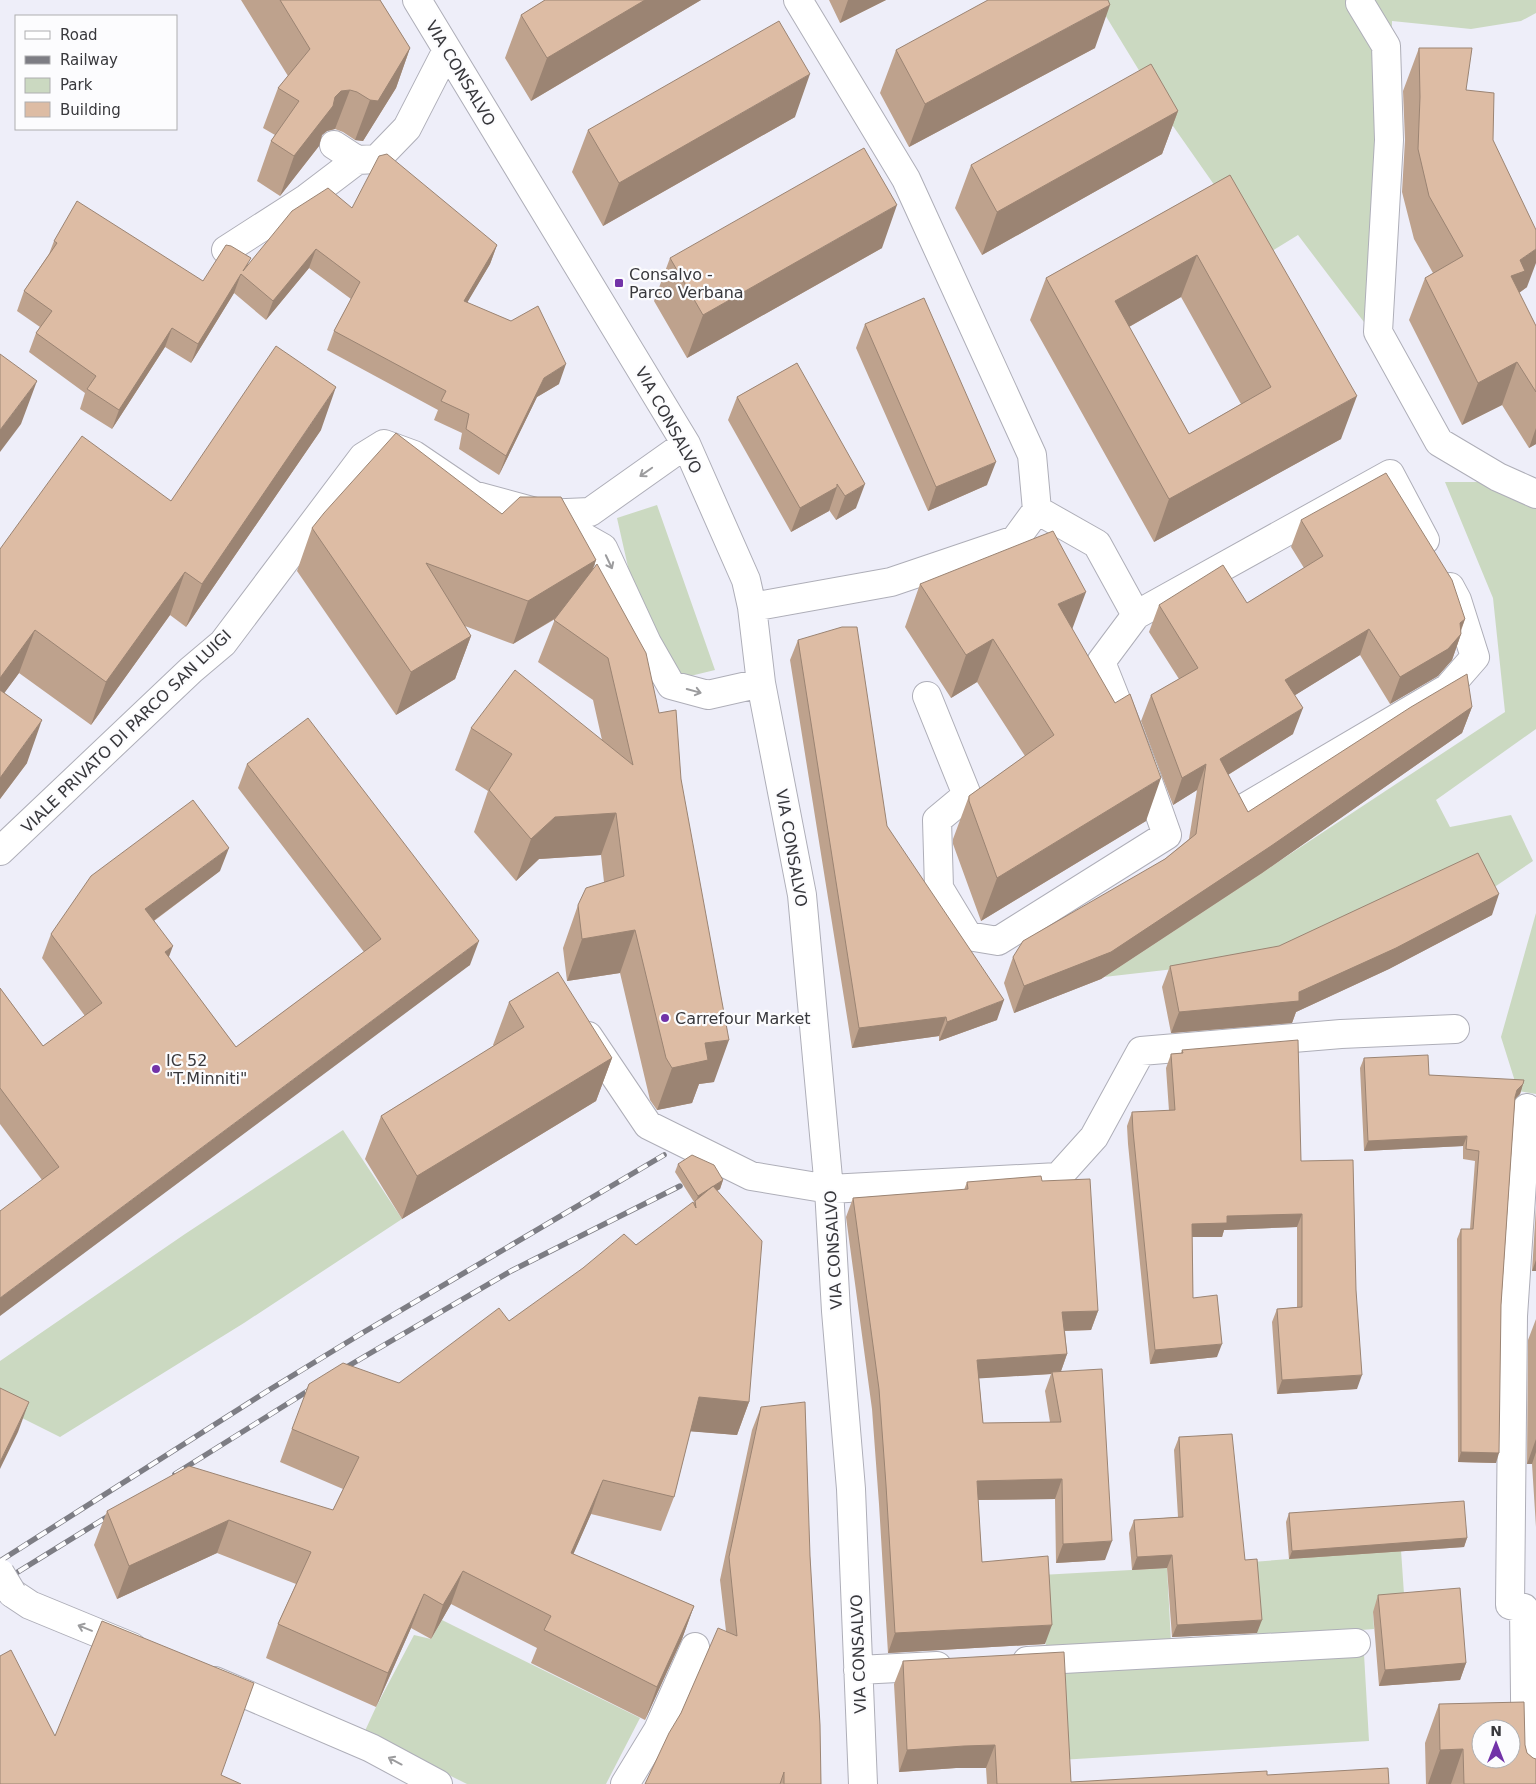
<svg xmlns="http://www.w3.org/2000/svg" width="1536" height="1784" viewBox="0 0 1536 1784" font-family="'DejaVu Sans',sans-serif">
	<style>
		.green { fill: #cbd9c1 }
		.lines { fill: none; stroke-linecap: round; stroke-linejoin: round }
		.minor-casing { stroke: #aeaeb8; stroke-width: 30 }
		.minor { stroke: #fff; stroke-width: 28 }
		.rail-casing { stroke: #7d7d84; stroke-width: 5.5 }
		.rail { stroke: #fcfcfe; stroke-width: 4; stroke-dasharray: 11; stroke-linecap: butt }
		.minor-bridge-casing { stroke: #aeaeb8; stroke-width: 30; stroke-linecap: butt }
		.minor-bridge { stroke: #fff; stroke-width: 28 }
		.wall { fill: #bea28d; fill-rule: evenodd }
		.shaded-wall { fill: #9b8473 }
		.building { fill: #ddbca4; stroke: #9b8473; fill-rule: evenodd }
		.oneway { stroke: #9c9c9e }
		.poi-dot { fill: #7233a8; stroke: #fcfcfe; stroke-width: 2 }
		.labels { text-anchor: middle; stroke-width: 4.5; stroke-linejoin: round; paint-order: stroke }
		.street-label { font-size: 16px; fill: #38383c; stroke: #fcfcfe }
		.poi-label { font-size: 16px; fill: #38383c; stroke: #fcfcfe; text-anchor: start }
	</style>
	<rect width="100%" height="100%" fill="#eeeef9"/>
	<path class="green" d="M1096,0H1536V13L1521,21L1471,29L1392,21L1391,66L1370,330L1298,235L1264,256L1173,126Z
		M1445,482H1481L1536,509V729L1436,800L1450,827L1511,815L1533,861L1493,888L1253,960L1104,977L1505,712L1493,598Z
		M657,505L715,670L678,679L635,598L617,518Z
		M1536,913V1094L1518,1091L1501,1037Z
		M343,1130L402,1219L244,1323L60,1437L0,1407V1361L185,1234Z
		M1401,1550L1405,1609L1373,1612L1374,1629L1257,1638L1252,1562Z
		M1167,1568L1171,1642L1046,1649L1041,1575Z
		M442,1620L640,1718L606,1784H467L364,1733L376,1707L414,1635L431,1639Z
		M1364,1654L1369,1741L1060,1760L1055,1673Z"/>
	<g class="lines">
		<defs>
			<path id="minor" d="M417,0L686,444L746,580L752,607L761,683L802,895L829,1189L836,1311L851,1489L863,1784
				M1360,3L1386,46L1389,140L1378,332L1439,442L1498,477L1536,494
				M334,145L357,160
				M226,250L307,198L357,160L377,159L407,128L447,50
				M1037,510L1097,544L1136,615L1390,474L1425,540
				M543,514L590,512L686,444
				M752,607L891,582L1015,540L1037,510L1032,455L906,179L798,0
				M927,696L967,795L937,820L939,888L968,936L998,941L1167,835L1144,770L1101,662L1136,615
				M1244,808L1448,688L1475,657L1457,600L1450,587
				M0,851L191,670L223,643L363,457L384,444L414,455L473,495L543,514L603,548L647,643L671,685L708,695L761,683
				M588,1036L648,1125L751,1176L829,1189L1058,1177L1094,1137L1141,1051L1341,1034L1455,1029
				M12,1593L30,1605L132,1647
				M1027,1661L1356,1643
				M858,1670L937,1666
				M215,1681L371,1748L438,1784
				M625,1784L658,1730L695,1647
				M1526,1784L1524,1608L1510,1605L1513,1316L1527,1108"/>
		</defs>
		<use href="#minor" class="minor-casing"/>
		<use href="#minor" class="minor"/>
		<defs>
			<path id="rail" d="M338,1372L511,1271L680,1186
				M175,1474L319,1384
				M0,1561L269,1390L364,1332L664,1155
				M0,1583L115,1512"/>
		</defs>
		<use href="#rail" class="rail-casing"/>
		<use href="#rail" class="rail"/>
		<defs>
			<path id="minor-bridge" d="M0,1573L12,1593"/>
		</defs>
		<use href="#minor-bridge" class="minor-bridge-casing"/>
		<use href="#minor-bridge" class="minor-bridge"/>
	</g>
	<path class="wall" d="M241,0H380L410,48L396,88L363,141L355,140L343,132L335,129L327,131L322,135L319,146L280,196L257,181L271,141L275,135L263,128L278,88L288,76Z
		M545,0H701L531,101L505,58L521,15Z
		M829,0H886L840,23Z
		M1095,48L909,147L880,93L896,50Z
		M1419,48L1466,90L1493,140L1527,287L1519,293L1536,326V444L1529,448L1502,405L1462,425L1409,320L1425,278L1433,273L1414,239L1402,192L1405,140L1403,91Z
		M1178,111L1162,154L982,255L955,208L971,165Z
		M795,117L603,226L572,172L588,130Z
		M1230,175L1341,439L1154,542L1030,320L1046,278ZM1181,297L1241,404L1189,434L1129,327Z
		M352,208L497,245L490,264L467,302L559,384L537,397L499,475L459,449L462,433L434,420L438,410L327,350L334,331L351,299L309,268L266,320L234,293L191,363L165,347L112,429L80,409L85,393L29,352L36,333L40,327L17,311L24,291L49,254L54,241L203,281L248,264Z
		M882,248L687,358L654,301L670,258Z
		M865,324L987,485L928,511L856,348Z
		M797,363L856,508L836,520L829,510V511L791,532L728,420L737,397Z
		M321,430L186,627L170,615L91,725L19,673L4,693L27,763L0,799V549L171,501Z
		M502,514L596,560L593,569L659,713L681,779L714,1082L699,1084L692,1103L657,1110L650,1100L620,973L567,981L563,948L578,905L604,882L601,855L539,859L516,881L474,832L488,791L455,770L471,728L602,740L593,700L538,662L555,619L513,644L465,626L471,636L455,679L396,715L297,571L312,528Z
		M1301,520L1465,619L1461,631V634L1452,660L1438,676L1390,704L1360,655L1295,695L1293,734L1228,775L1248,812L1472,707L1462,733L1262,873L1101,979L1014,1013L1004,983L1013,957L1165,859L1189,839L1197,790L1173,805L1141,721L1151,695L1179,679L1149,632L1159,605L1247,603L1304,568L1291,547Z
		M920,584L1072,629L1146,821L981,921L953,844V839L969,796L1025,756L977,682L951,698L905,627Z
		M798,640L887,826L997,1020L939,1041V1036L852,1048L790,660Z
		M247,764L470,965L42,1180L0,1124V988L43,1046L85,1016L42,958L51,934L220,871L154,921L169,958L236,1047L364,952L238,788Z
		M1492,915L1389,969L1296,1012L1292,1023L1171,1033L1162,987L1170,966Z
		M509,1002L612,1058L596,1101L402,1219L365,1159L381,1116L494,1046L493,1045Z
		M1182,1050L1301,1161L1357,1389L1277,1394L1272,1322L1277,1309L1297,1307V1227L1224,1230L1222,1237H1192L1193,1298L1217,1357L1150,1364L1128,1144L1127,1126L1132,1112L1169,1111L1166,1068L1171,1054L1181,1053Z
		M1364,1058L1429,1075L1523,1084L1520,1094L1515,1099L1501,1305L1496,1463L1458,1462L1457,1239L1461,1229H1470L1475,1161L1463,1159V1146L1364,1151L1360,1068Z
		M678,1164L723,1180L720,1189L717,1191L749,1402L737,1435L690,1431L674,1497L661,1531L591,1514L573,1554L694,1606L682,1639L645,1720L531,1663L537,1648L451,1604L431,1639L411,1628L376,1707L266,1658L278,1624L296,1584L217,1553L117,1599L94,1545L107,1511L333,1510L343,1489L280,1462L292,1429L399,1383L509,1321L636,1245L694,1203V1202L675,1172Z
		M1042,1181L1098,1311L1091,1330L1065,1331L1067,1354L1061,1371L1105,1560L1056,1563L1055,1499L978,1500L982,1562L1045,1644L888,1653L879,1504L872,1409L846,1217L853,1198L964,1190L967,1182ZM1051,1374L1045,1391L1050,1422L983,1423L979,1378Z
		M1536,1207V1271H1532Z
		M1536,1319V1527L1532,1464H1527L1528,1340Z
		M761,1407L810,1556L821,1784H645L681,1713L726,1631L720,1580L752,1430Z
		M1179,1437L1245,1560L1257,1633L1172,1637L1167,1568L1132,1570L1129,1533L1134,1520L1178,1517L1174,1450Z
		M1289,1513L1467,1538L1464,1547L1289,1559L1286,1522Z
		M1378,1595L1466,1663L1460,1680L1379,1686L1373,1612Z
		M903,1661L1071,1782L1267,1775L1389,1784H987L986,1768H956L899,1772L894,1684Z
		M1439,1704L1525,1745L1527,1753L1533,1758L1536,1784H1426L1425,1743Z"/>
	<path class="shaded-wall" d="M645,0H701L531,101L547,58Z
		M848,0H886L840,23Z
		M1110,5L1095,48L909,147L925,104Z
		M410,48L396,88L363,141L355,140L370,100Z
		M810,74L795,117L603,226L619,183Z
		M350,90L335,129L327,131L322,135L319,146L280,196L294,156L335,97L341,91Z
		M1178,111L1162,154L982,255L997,212Z
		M897,205L882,248L687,358L703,315Z
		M497,245L490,264L457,320L464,301Z
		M316,249L309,268L266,320L273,301Z
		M1536,249V263L1527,287L1516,295L1511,276L1520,260Z
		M1197,255L1181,297L1099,344L1115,301Z
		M241,274L234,293L191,363L198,344Z
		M172,328L165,347L112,429L119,410Z
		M1517,362L1502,405L1462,425L1478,383Z
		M566,364L559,384L537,397L499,475L506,456L544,378Z
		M37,381L21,424L0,452V430Z
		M336,387L321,430L186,627L202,584Z
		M1357,396L1341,439L1154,542L1169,499Z
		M1536,428V444L1529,448Z
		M996,462L987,485L928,511L936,487Z
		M865,484L856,508L836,520L845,496Z
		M837,487L829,511L791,532L800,508Z
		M596,560L580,603L513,644L528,601Z
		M185,572L170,615L91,725L106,682Z
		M1086,592L1070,635L1058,604Z
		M1465,619L1458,637L1461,634L1452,660L1438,676L1390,704L1400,677L1460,623Z
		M1369,629L1360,655L1276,707L1285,680Z
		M35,630L19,673L0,699V678Z
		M471,636L455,679L396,715L411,672Z
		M993,639L977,682L951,698L966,655Z
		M1472,707L1462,733L1262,873L1101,979L1014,1013L1024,986Z
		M1303,708L1293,734L1210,786L1220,759Z
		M42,720L27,763L0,799V778Z
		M1206,764L1197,790L1173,805L1182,778Z
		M1161,778L1146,821L981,921L997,878Z
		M616,813L601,855L539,859L516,881L531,839L555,817Z
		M229,848L220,871L137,933L145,909Z
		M1499,894L1492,915L1389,969L1296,1012L1292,1023L1171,1033L1179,1012L1299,992Z
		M635,930L620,973L567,981L582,939Z
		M479,941L470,965L0,1316V1298Z
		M173,946L164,970L165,952Z
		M1004,1000L997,1020L939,1041L947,1022Z
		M946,1017L939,1036L852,1048L859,1028Z
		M729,1040L714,1082L699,1084L692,1103L657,1110L672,1068L705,1043Z
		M612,1058L596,1101L402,1219L417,1176Z
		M1523,1084L1520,1094L1514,1100L1517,1090Z
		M1467,1136L1463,1146L1364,1151L1368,1141Z
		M723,1180L720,1189L695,1204L698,1196Z
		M1302,1214L1297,1227L1224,1230L1222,1237H1187L1192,1224L1227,1216Z
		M1536,1260V1271H1532Z
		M1098,1311L1091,1330L1055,1331L1062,1312Z
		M1222,1344L1217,1357L1150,1364L1155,1350Z
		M1067,1354L1060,1374L1052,1372L1051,1374L970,1379L977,1360Z
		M1362,1375L1357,1389L1277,1394L1282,1380Z
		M699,1397L749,1402L737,1435L686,1431Z
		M29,1402L18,1432L0,1469V1462Z
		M1536,1439V1452L1532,1464H1527Z
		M1461,1452L1499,1453L1496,1463L1458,1462Z
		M1062,1479L1055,1499L970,1500L977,1481Z
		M603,1480L591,1514L559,1587L571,1553Z
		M229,1520L217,1553L117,1599L129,1566Z
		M1467,1538L1464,1547L1289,1559L1292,1551Z
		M1112,1541L1105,1560L1056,1563L1063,1544Z
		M1172,1555L1167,1568L1132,1570L1137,1557Z
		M463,1571L451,1604L431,1639L443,1605Z
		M424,1594L411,1628L376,1707L388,1673Z
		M694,1606L682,1639L645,1720L657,1687Z
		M1262,1620L1257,1633L1172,1637L1177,1625Z
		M1052,1625L1045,1644L888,1653L895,1633Z
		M1466,1663L1460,1680L1379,1686L1385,1670Z
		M995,1745L986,1768H956L899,1772L907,1750L964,1746Z
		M1463,1749L1451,1784H1428L1440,1750Z"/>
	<path class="building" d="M280,0H380L410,48L378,101L370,100L357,92L350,90L341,91L335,97L333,106L294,156L271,141L299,101L278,88L310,49Z
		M545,0H645L547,58L521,15Z
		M988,0H1108L1110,5L925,104L896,50Z
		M779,21L810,74L619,183L588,130Z
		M1419,48H1472L1466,90L1494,93L1493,140L1536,230V249L1520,260L1525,271L1511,276L1536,326V392L1517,362L1478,383L1425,278L1463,256L1429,196L1418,149L1420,97Z
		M1151,64L1178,111L997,212L971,165Z
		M864,148L897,205L703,315L670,258Z
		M387,154L497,245L464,301L511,321L538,306L566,364L544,378L506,456L466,429L469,414L441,401L446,391L334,331L360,282L316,249L273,301L241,274L198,344L172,328L119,410L87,389L96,376L36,333L52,311L24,291L57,243L54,241L77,201L203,281L226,245L231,246L251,258L243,271L292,211L328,188L352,208L379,156Z
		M1230,175L1357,396L1169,499L1046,278ZM1197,255L1271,387L1189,434L1115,301Z
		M924,298L996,462L936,487L865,324Z
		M276,346L336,387L202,584L185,572L106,682L35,630L0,678V549L82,436L171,501Z
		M0,354L37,381L0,430Z
		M797,363L865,484L845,496L837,484V487L800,508L737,397Z
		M396,433L502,514L520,497H561L596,560L528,601L426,563L471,636L411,672L312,528L324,513Z
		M1386,473L1452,580L1465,619L1460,623L1461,634L1448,649L1400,677L1369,629L1285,680L1303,708L1220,759L1248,812L1411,707L1467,674L1472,707L1271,846L1111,952L1024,986L1013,957L1023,941L1165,859L1196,834L1206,764L1182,778L1151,695L1198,668L1159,605L1223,565L1247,603L1323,556L1301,520Z
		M1053,531L1086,592L1058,604L1115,703L1130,694L1161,778L997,878L969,801V796L1054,735L993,639L966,655L920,584Z
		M597,564L646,653L659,713L676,710L681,779L729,1040L705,1043L708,1060L672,1068L666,1058L635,930L582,939L578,905L586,888L624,876L616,813L555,817L531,839L489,790L512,754L471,728L515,670L633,765L608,658L554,620Z
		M842,627H857L887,826L1004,1000L947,1022L946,1017L859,1028L798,640Z
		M0,690L42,720L0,778Z
		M308,718L479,941L0,1298V1211L59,1167L0,1088V988L43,1046L102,1003L51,934L91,876L193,800L229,848L145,909L173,946L165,952L236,1047L381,939L247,764Z
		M1478,853L1499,894L1396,948L1299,992V1001L1179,1012L1170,966L1279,946Z
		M558,972L612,1058L417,1176L381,1116L524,1027L509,1002Z
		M1298,1040L1301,1161L1353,1160L1356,1290L1362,1375L1282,1380L1277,1309L1302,1307V1214L1227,1216V1223L1192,1224L1193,1298L1217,1295L1222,1344L1155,1350L1133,1131L1132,1112L1175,1110L1171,1054L1183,1053L1182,1050Z
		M1428,1055L1429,1075L1524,1080L1523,1084L1517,1090L1515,1097L1501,1305L1499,1453L1461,1452V1229H1473L1479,1151L1466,1149L1467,1136L1368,1141L1364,1058Z
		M692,1155L714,1165L723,1180L698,1196L678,1164Z
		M1041,1176L1042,1181L1090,1179L1098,1311L1062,1312L1067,1354L977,1360L983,1423L1061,1422L1052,1372L1102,1369L1112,1541L1063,1544L1062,1479L977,1481L982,1562L1048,1556L1052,1625L895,1633L886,1485L879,1389L853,1198L968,1189L967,1182Z
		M713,1186L762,1241L749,1402L699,1397L674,1497L603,1480L571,1553L694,1606L657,1687L544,1630L551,1616L463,1571L443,1605L424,1594L388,1673L278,1624L311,1552L229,1520L129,1566L107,1511L189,1466L333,1510L359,1457L292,1429L309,1384L343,1363L399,1383L499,1308L509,1321L583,1268L624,1234L636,1245L693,1202L696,1208L695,1201Z
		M0,1388L29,1402L0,1462Z
		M805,1402L810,1556L820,1725L821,1784H784V1772L780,1784H645L669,1733L681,1713L718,1628L737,1636L729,1557L761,1407Z
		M1232,1434L1245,1560L1257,1559L1262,1620L1177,1625L1172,1555L1137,1557L1134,1520L1183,1517L1179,1437Z
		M1464,1501L1467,1538L1292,1551L1289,1513Z
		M1460,1588L1466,1663L1385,1670L1378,1595Z
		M102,1621L254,1683L221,1775L241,1784H0V1656L11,1650L55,1736Z
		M1064,1652L1071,1782L1267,1771V1775L1388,1768L1389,1784H997L995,1745L964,1746L907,1750L903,1661Z
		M1524,1702L1525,1745L1527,1753L1533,1758L1536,1759V1784H1464L1463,1749L1440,1750L1439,1704ZM1481,1729H1511V1759H1481Z"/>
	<defs><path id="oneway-shaft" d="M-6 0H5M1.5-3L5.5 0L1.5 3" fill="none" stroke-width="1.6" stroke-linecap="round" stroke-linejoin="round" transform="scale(1.25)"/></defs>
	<g class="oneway">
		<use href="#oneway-shaft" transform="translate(646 472) rotate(145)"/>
		<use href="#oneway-shaft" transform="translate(609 562) rotate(65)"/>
		<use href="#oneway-shaft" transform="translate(694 691) rotate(15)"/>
		<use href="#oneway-shaft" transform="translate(85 1628) rotate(-158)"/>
		<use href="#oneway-shaft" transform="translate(395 1761) rotate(-152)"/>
	</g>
	<g class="poi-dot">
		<rect x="614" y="278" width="10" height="10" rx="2.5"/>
		<circle cx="665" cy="1018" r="5"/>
		<circle cx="156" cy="1069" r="5"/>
	</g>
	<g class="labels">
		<g class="street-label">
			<text transform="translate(461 73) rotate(59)" y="6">VIA CONSALVO</text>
			<text transform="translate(669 420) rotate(61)" y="6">VIA CONSALVO</text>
			<text transform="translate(126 731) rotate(-44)" y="6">VIALE PRIVATO DI PARCO SAN LUIGI</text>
			<text transform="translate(792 848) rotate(80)" y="6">VIA CONSALVO</text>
			<text transform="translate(833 1250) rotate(-93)" y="6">VIA CONSALVO</text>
			<text transform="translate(858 1654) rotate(-92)" y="6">VIA CONSALVO</text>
		</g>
		<g class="poi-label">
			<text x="629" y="280">Consalvo -<tspan x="629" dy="18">Parco Verbana</tspan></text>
			<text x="675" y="1024">Carrefour Market</text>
			<text x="166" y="1066">IC 52<tspan x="166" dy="18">"T.Minniti"</tspan></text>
		</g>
	</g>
	<rect x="15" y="15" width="162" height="115" fill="#fcfcfe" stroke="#aeaeb0"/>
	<rect x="25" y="31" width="25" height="8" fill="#ffffff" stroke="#aeaeb0"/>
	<text x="60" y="40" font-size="15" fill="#38383c">Road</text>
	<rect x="25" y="56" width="25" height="8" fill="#7d7d84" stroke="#aeaeb0"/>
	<text x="60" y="65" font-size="15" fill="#38383c">Railway</text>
	<rect x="25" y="78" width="25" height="15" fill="#cbd9c1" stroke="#aeaeb0"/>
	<text x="60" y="90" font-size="15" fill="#38383c">Park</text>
	<rect x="25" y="102" width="25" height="15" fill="#ddbca4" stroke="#aeaeb0"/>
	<text x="60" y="115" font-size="15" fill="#38383c">Building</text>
	<g transform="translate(1496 1744)"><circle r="24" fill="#fcfcfe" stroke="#aeaeb0"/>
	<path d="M0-4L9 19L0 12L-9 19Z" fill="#7233a8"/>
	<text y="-8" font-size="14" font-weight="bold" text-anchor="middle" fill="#38383c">N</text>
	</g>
</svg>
